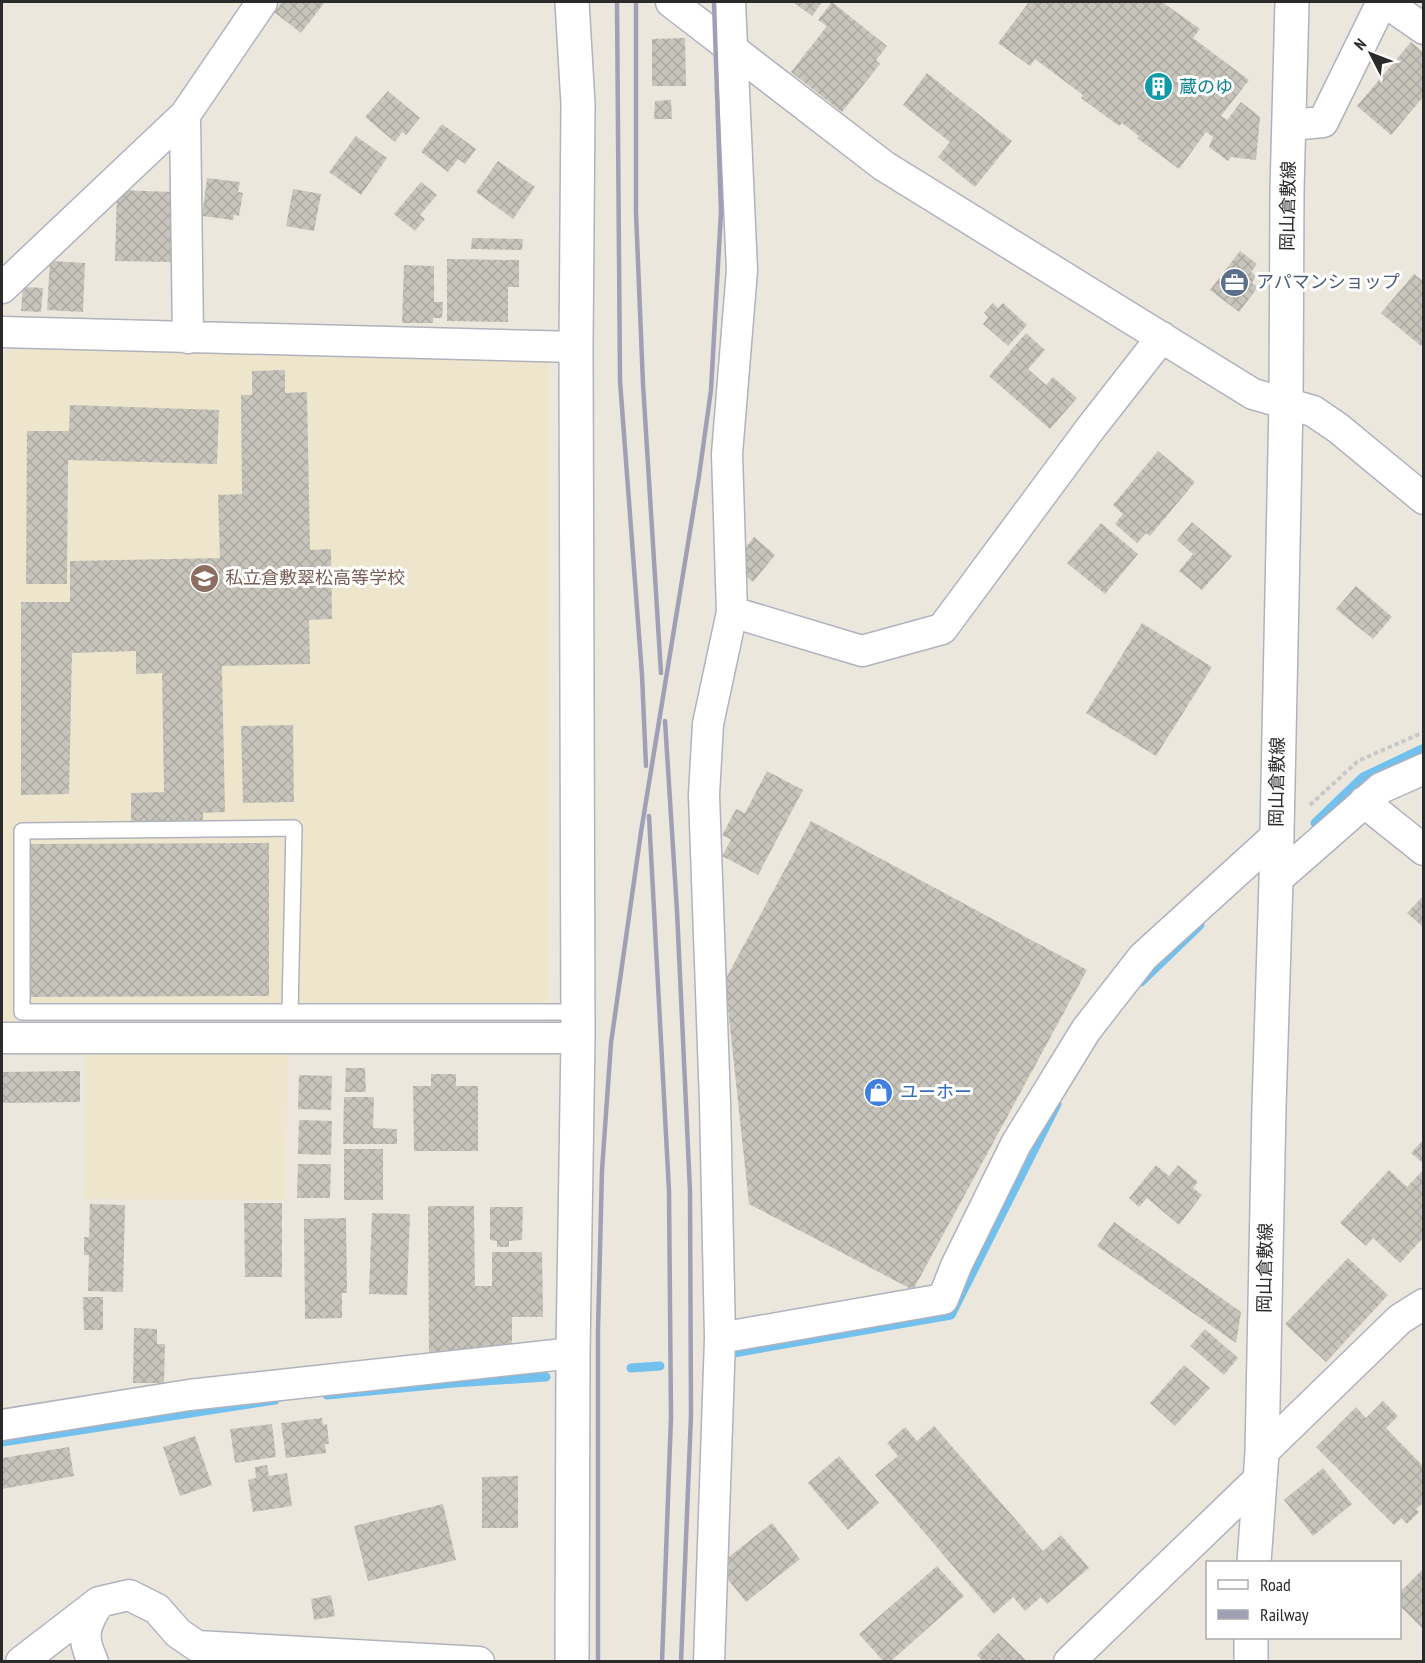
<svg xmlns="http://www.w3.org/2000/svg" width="1425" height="1663" viewBox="0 0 1425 1663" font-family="'PT Sans Narrow','Noto Sans JP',sans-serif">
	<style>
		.education { fill: #eee6cc }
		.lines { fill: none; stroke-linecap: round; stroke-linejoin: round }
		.stream { stroke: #71c0ed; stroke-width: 9 }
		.building { fill: url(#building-cross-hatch) }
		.lane-casing { stroke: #b0b2be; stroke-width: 18 }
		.street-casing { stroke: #b0b2be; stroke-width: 33 }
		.secondary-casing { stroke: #b0b2be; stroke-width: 36 }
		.path { stroke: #c8c8c8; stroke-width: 4; stroke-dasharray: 4.5 3; stroke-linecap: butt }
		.lane { stroke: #fff; stroke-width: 15 }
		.street { stroke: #fff; stroke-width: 30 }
		.secondary { stroke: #fff; stroke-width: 33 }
		.rail { stroke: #9fa0b5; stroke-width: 4.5 }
		.labels { text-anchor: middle; stroke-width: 6; stroke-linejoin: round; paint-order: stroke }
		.culture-label { font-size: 18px; fill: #0d838f; stroke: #fff; text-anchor: start }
		.street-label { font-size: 18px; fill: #2a2a2a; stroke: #fff }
		.service-label { font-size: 18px; fill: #4e5e75; stroke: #fff; text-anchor: start }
		.education-label { font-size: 18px; fill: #785e54; stroke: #fff; text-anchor: start }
		.shop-label { font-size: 18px; fill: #366cbe; stroke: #fff; text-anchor: start }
	</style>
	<defs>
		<pattern id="building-cross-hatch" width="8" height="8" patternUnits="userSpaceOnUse" patternTransform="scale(1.5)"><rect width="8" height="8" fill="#c7c5bb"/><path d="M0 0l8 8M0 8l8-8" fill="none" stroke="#aba9a1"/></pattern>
	</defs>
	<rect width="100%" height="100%" fill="#ece7dd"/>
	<path class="education" d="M15,345L550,361L548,1030L2,1028V358Z
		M86,1043L288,1045L285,1200L84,1199Z"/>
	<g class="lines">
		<path class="stream" d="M1315,823L1363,777L1424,748
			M1141,982L1200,925
			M728,1354L951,1315L1057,1104
			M631,1368L660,1366
			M327,1395L454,1383L546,1377
			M2,1442L275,1400"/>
	</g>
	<path class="building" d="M282,2H325L301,33L274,12Z
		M793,2H822L812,16Z
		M832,2L887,46L876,60L880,64L842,112L791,72L827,26L818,20Z
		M1029,2H1162L1200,29L1193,38L1249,80L1221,116L1227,120L1241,102L1260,117L1256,160L1231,157L1228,161L1209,147L1213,137L1206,132L1179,169L1137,138L1139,136L1122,123L1119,126L1081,98L1083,95L1035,59L1030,66L998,43Z
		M685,38L686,86H652V39Z
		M1411,42L1424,53V96L1391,135L1357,106Z
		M927,73L1012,141L975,187L938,157L950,142L903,105Z
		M388,91L420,118L406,135L402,132L395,142L365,117Z
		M671,100L672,119H654L655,101Z
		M442,124L476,149L465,164L458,159L448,172L421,152Z
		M356,136L387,158L361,195L329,172Z
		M498,161L535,187L513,219L476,192Z
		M207,178L240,182L238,192L243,193L239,216L234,215L233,220L202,216Z
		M421,182L437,195L420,215L425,219L415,231L394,214Z
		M293,189L321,194L314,231L286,226Z
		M117,190L174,192L172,262L115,261Z
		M472,238L523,239L522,250L471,249Z
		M1240,251L1257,264L1251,272L1256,276L1252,283L1258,287L1239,312L1210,290Z
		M447,259L519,260V287H508V322L447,321Z
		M50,261L85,263L83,312L47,310Z
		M404,265L434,266V302H443L442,318H433V323H402Z
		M1414,274L1424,282V342L1421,346L1381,313Z
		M23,287L43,288L41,312L21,311Z
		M993,303L998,308L1003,303L1027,325L1008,346L983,324L988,317L984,313Z
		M1026,333L1045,350L1028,369L1046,385L1053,377L1077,398L1050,429L989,376Z
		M285,370V393L307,392L310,550L331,549L332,619L309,620L310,664L222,666L225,812L203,813V821L131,822V793L164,792L162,673L136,674V651L72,653L69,794L21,795V602H70V561L220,558L218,495L242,494L241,395H252V371Z
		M70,405L219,410L217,464L68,460L67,584H26L27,431H69Z
		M1158,451L1195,482L1150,536L1146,533L1137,543L1115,524L1123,514L1113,505Z
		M1192,522L1232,556L1202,590L1179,571L1193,554L1177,540Z
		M1101,523L1138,554L1105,594L1067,563Z
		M754,537L775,555L753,582L732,565Z
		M1356,586L1392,617L1373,639L1336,609Z
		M1142,623L1212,667L1156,756L1086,713Z
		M293,725L294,802L243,803L241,726Z
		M767,771L803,790L758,875L722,856L731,840L722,835L736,809L745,813Z
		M811,821L1087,970L913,1290L749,1204L725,980Z
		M269,843V996L31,997V844Z
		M1424,895V928L1407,913Z
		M346,1068H365L366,1092H345Z
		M80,1071V1102L2,1103V1072Z
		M431,1074H456V1086H478V1151H414L413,1086H431Z
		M299,1075L332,1076L331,1110L298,1109Z
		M344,1097H374L373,1128L397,1129V1144H343Z
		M299,1120L332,1121L331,1155L298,1154Z
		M1424,1139V1164L1411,1153Z
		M344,1149H383V1200H344Z
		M298,1164H331L330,1198H297Z
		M1156,1165L1169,1176L1178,1165L1198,1182L1193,1188L1202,1195L1179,1225L1147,1198L1139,1207L1129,1198Z
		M1424,1169V1237L1400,1263L1373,1238L1366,1246L1340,1223L1389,1170L1407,1187Z
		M244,1203H282V1277H245Z
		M90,1204L125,1205L123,1292L88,1291L89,1255H84V1237H89Z
		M428,1206H474L475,1286H492V1252H542L543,1317H512V1346L474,1347V1351L429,1352Z
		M490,1207H523L522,1240L509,1241V1247H497V1241L490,1240Z
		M372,1213L410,1214L407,1295L369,1294Z
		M346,1218L347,1293H342V1318L305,1319L304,1219Z
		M1114,1222L1241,1312L1236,1343L1097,1246Z
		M1348,1258L1388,1295L1326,1362L1285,1324Z
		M83,1297H103V1330H84Z
		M134,1328L157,1329V1344H165L164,1383H133Z
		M1205,1329L1238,1358L1224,1375L1190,1346Z
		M1184,1365L1210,1388L1175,1426L1150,1403Z
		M1383,1401L1398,1416L1386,1428L1422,1465L1424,1464V1502L1416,1509L1419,1512L1407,1524L1401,1518L1394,1525L1316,1447L1356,1407L1366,1418Z
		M322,1418L323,1425L327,1424L329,1444H325L326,1453L286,1458L281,1423Z
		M272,1424L276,1457L235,1463L230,1429Z
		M934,1426L1043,1551L1061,1535L1089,1568L1047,1604L1041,1597L1025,1611L1013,1597L994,1614L875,1475L898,1456L887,1443L905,1427L917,1441Z
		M195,1436L212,1485L180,1496L163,1447Z
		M69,1447L74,1476L2,1489V1458Z
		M839,1456L879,1503L848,1530L808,1483Z
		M267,1465L269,1476L287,1473L292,1506L253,1512L248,1480L256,1478L255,1467Z
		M1323,1468L1352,1504L1313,1536L1284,1500Z
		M518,1476V1528H482V1477Z
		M443,1504L456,1560L368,1581L354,1526Z
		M772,1523L800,1559L746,1602L723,1573L730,1568L725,1560Z
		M937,1566L964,1596L890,1662H884L859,1634Z
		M1424,1568V1630L1400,1606V1592Z
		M331,1595L335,1616L314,1620L311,1599Z
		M998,1633L1028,1662H984L977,1655Z"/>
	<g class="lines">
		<defs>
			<path id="lane" d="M290,1012L294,828L22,831V1012H577"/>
			<path id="street" d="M671,2L884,166L1253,394L1313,411L1338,428L1424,499
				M1385,2L1424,29
				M185,115L188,338
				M1290,125L1323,122L1382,2
				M2,288L185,115L262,2
				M2,332L576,347
				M732,612L862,651L942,629L1090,429L1162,337
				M1364,802L1424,850
				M1276,880L1381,788L1424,769
				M2,1038H578
				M720,1338L943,1299L956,1266L1016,1144L1086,1030L1143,957L1276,836
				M2,1425L189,1395L573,1353
				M1262,1453L1400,1319L1424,1304
				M21,1662L99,1602L129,1595L157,1609L178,1633L197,1646L479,1662
				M93,1662C81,1636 84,1627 98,1604
				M709,1662L720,1338L715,1103L704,795L708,724L732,612L727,454L742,270L730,2
				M1069,1662L1261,1477"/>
			<path id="secondary" d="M572,2L578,104L576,347L578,1038L573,1353L572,1662
				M1254,1562L1262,1453L1269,1107L1276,880L1286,403L1287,191L1292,2
				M1251,1662V1638"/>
		</defs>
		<use href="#lane" class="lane-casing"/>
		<use href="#street" class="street-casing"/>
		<use href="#secondary" class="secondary-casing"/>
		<path class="path" d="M1310,805L1358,761L1424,732"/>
		<use href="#lane" class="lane"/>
		<use href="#street" class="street"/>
		<use href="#secondary" class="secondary"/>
		<path class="rail" d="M617,2L620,381L642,675L646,766
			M636,2V213L643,384L661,673
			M665,721L677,911L690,1191L691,1415L681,1662
			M649,816L669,1191L671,1417L662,1662
			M598,1662V1330L602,1170L611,1043L641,832L699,476L711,390L721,212L714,2"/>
	</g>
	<defs>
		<symbol id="building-disc" viewBox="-11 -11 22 22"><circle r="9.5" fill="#0f9aa8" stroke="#fff"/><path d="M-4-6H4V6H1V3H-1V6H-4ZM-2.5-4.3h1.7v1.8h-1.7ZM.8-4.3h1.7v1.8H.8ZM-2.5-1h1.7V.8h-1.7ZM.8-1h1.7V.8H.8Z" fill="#fff"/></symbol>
		<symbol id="office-disc" viewBox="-11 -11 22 22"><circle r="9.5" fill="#5c6f8a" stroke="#fff"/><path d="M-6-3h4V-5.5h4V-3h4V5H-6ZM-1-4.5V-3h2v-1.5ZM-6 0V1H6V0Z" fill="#fff"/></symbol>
		<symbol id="school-disc" viewBox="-11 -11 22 22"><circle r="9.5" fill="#8d6e63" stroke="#fff"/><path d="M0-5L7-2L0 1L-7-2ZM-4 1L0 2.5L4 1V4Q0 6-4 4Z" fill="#fff"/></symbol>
		<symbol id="shop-disc" viewBox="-11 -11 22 22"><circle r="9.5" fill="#3f7fe0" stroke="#fff"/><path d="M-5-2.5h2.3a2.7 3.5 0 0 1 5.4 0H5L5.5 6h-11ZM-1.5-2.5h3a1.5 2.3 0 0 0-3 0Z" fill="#fff"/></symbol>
	</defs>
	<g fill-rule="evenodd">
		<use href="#building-disc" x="1142" y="70" width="33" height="33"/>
		<use href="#office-disc" x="1218" y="266" width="33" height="33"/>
		<use href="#school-disc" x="188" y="562" width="33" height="33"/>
		<use href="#shop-disc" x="862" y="1076" width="33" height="33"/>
	</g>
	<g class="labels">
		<g class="culture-label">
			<text x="1179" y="93">蔵のゆ</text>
		</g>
		<g class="street-label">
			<text transform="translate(1288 206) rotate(-89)" y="6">岡山倉敷線</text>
			<text transform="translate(1277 782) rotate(-89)" y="6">岡山倉敷線</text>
			<text transform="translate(1265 1268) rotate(-89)" y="6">岡山倉敷線</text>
		</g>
		<g class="service-label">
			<text x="1256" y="288">アパマンショップ</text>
		</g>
		<g class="education-label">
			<text x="225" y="584">私立倉敷翠松高等学校</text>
		</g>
		<g class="shop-label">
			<text x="900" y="1098">ユーホー</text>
		</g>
	</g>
	<rect width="1425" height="1663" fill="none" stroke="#2a2a2a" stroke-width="6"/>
	<rect x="1206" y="1561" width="195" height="78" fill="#ffffff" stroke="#aaaaaa" stroke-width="1.5"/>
	<rect x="1218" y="1580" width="30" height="9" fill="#ffffff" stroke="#aaaaaa" stroke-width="1.5"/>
	<text x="1260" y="1591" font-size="18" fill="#2a2a2a">Road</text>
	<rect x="1218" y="1610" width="30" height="9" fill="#9fa0b5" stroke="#aaaaaa" stroke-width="1.5"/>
	<text x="1260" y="1621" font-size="18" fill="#2a2a2a">Railway</text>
	<g transform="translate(1371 54) rotate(312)" stroke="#ffffff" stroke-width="4.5" paint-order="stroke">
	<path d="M0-4.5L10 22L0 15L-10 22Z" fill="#2a2a2a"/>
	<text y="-9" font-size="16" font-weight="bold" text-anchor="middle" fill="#2a2a2a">N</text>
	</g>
</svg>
